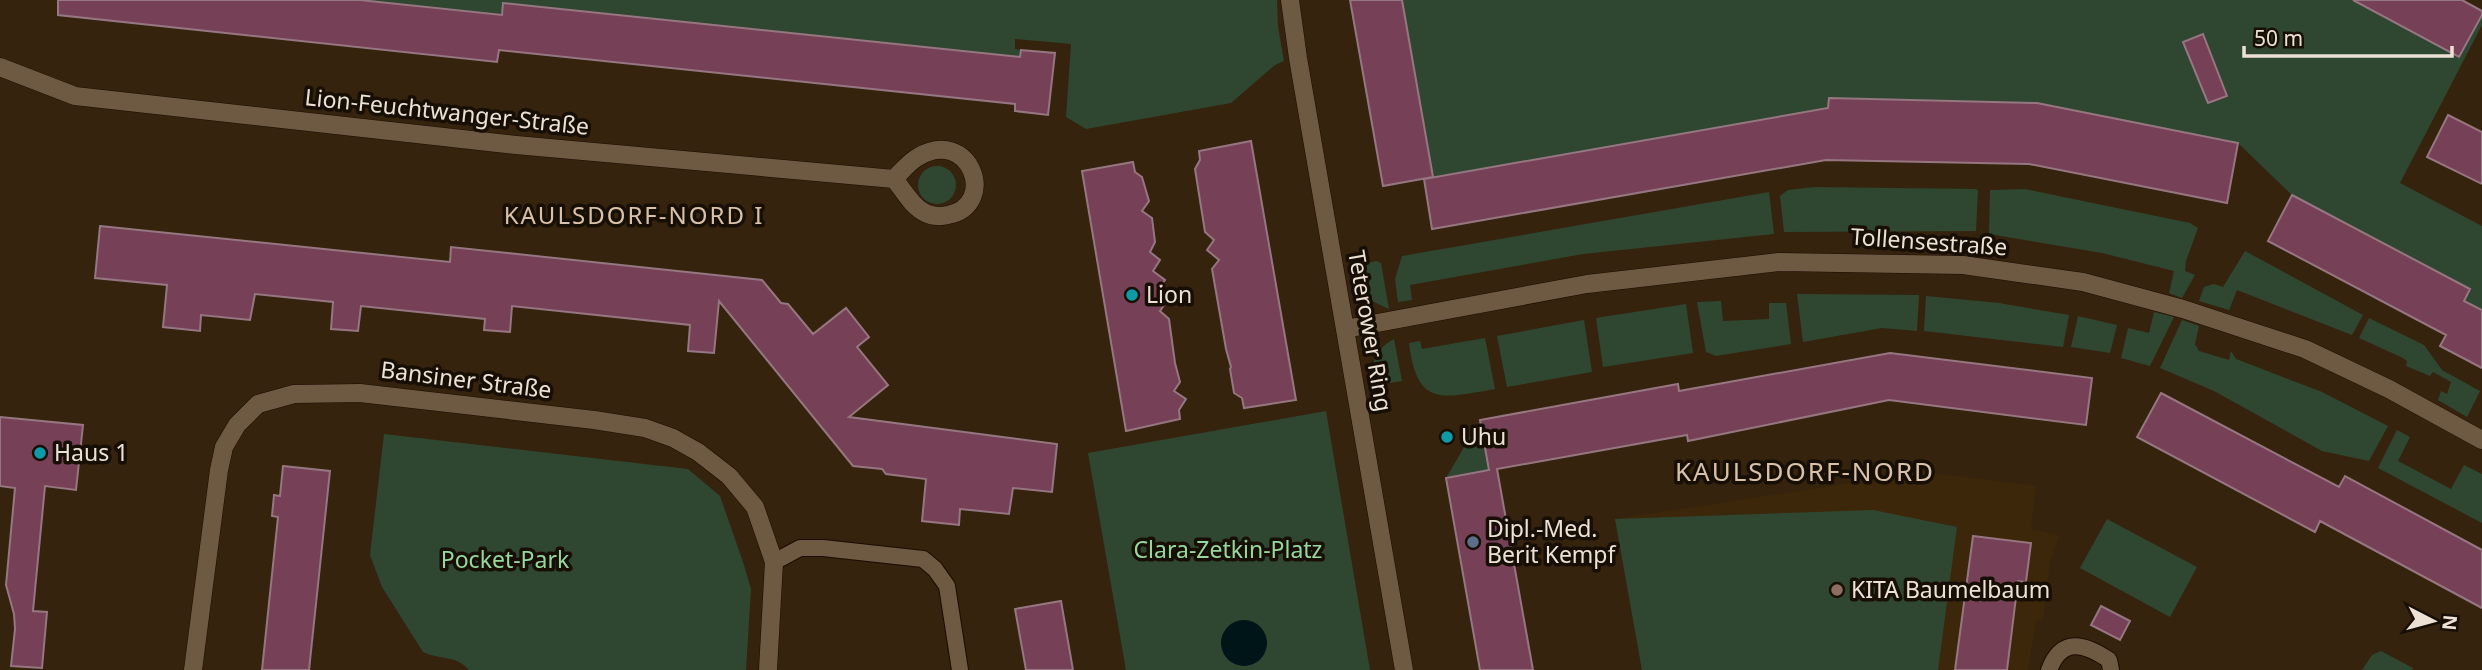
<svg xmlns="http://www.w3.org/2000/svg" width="2482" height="670" viewBox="0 0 2482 670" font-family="'Noto Sans',sans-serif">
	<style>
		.built { fill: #3d270b }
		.green { fill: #2f4731 }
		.water { fill: #001518 }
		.building { fill: #764156; stroke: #967681; stroke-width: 2 }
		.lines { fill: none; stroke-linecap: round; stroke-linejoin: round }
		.lane-casing { stroke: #1c0c00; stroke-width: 18 }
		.street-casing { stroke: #1c0c00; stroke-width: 19 }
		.lane { stroke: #6e5a43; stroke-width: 16 }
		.street { stroke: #6e5a43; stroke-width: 18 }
		.culture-dot { fill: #0f9aa8; stroke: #170f06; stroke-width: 2.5 }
		.service-dot { fill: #5c6f8a; stroke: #170f06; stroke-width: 2.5 }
		.education-dot { fill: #8d6e63; stroke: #170f06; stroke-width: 2.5 }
		.labels { text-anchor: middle; stroke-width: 7; stroke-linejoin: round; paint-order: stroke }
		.street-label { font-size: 23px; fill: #ece1d4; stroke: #170f06 }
		.poi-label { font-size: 23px; fill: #ece1d4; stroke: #170f06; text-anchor: start }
		.park-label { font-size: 23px; fill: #96d89b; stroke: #170f06 }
		.neighbourhood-label { font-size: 24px; letter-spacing: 2px; fill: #d8c1a8; stroke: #170f06 }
		.quarter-label { font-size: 26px; letter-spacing: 2px; fill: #d8c1a8; stroke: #170f06 }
	</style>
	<rect width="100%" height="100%" fill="#35230e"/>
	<path class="built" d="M1923,472L2036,486L2031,529L2059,535L2050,562L2043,619L2036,620L2028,670H1642L1615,519Z"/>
	<path class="green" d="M360,0H1277L1278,27L1284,61L1275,65L1231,103L1086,129L1066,117L1071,44L1015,39V49L1021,50L1020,57L504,3L502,15Z
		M1402,0H2353L2459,57L2482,15V25L2400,183L2482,226V310L2464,301L2470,289L2292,195L2238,143L2041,104L1829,98L1828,109L1433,177Z
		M918 185a19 19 0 1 1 38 0a19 19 0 1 1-38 0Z
		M1814,187L1975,189L1978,190L1976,231L1784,232L1780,196L1788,190Z
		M2025,189L2190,223L2198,228L2186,261L2185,271L2195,275L2182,298L2169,293L2174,271L2102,253L1989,234L1990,190Z
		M1769,192L1774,234L1583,254L1410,285L1412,300L1398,302L1395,279L1402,256Z
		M2245,251L2363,315L2352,335L2237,290L2229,310L2199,301L2204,287L2214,284L2223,287Z
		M1376,261L1381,263L1389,309C1366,299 1355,292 1348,267Z
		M1797,294L1919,295L1917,331L1882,328L1803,342Z
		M1926,296L1999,303L2069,315L2063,347L1924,331Z
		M1721,301L1723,321L1769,319V303H1786L1791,344L1716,356L1706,352L1697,302Z
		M1686,304L1693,353L1603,367L1596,318Z
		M2154,312L2174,317L2150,366L2121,358L2128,328L2149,333Z
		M2078,316L2117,325L2110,353L2071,347Z
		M2369,318L2424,345L2442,370L2480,391L2467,417L2438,400L2441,391L2447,394L2451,382L2433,372L2430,376L2406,366L2407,361L2403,358L2359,338Z
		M1584,320L1592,372L1507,387L1497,336Z
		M2182,320L2199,326L2195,344L2199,351L2229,360L2231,351L2236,359L2322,392L2388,426L2369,461L2322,451L2214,391L2160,368Z
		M1485,338L1495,389C1442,398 1417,408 1409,343L1420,341L1422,349Z
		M1394,339L1402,381L1372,386C1370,365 1375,349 1394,339Z
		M1326,411L1370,670H1126L1088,453Z
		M1480,420L1489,470L1446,478Z
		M2397,430L2410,437L2398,461L2451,489L2464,465L2482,474V523L2378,468Z
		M384,434L688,469L720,496L743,562L751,589L746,670H469C457,655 439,660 423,652L382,587L370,555Z
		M1873,510L1957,527L1938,670H1642L1615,519Z
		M2107,519L2197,567L2170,617L2080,568Z
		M2381,651L2413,668L2412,670H2362L2372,655Z"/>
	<path class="water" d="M1221 643a23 23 0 1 1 46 0a23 23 0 1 1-46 0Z"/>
	<path class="building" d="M58,0H360L502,15L503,3L1020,57L1021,50L1055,53L1048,115L1015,111V104L499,50L497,62L58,15Z
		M1350,0H1402L1433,177L1383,186Z
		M2353,0H2462L2482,11V15L2459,57Z
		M2203,34L2227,96L2208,103L2183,42Z
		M1829,98L2037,103L2238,143L2227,203L2029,164L1826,160L1432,229L1424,179L1828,108Z
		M2448,115L2482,132V184L2427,157Z
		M1251,141L1296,400L1244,408L1242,398L1234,393L1230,369L1231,367L1226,349L1212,269L1219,260L1207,250L1214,240L1205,232L1195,169L1200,160L1199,151Z
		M1133,162L1135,172L1142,177L1149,201L1142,211L1152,218L1155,242L1150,252L1160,260L1153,271L1165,280L1162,284L1166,302L1160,311L1169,319L1175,363L1180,382L1174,391L1186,399L1179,410L1180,419L1126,431L1082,171Z
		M2292,195L2470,289L2464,301L2482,310V368L2440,346L2446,335L2268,241Z
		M100,226L450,262L451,247L762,280L781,303L788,304L813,334L846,308L869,337L857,347L888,385L849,417L1057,444L1052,492L1013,488L1009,514L960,509L959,525L922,521L926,479L886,474L882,469L853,466L719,301L714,353L688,351L690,325L512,306L510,332L484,330L485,319L361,306L358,331L331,329L333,302L255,294L250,320L201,315L200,331L163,327L167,285L95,278Z
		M1890,353L2092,378L2086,425L1889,400L1688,441L1687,435L1497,469L1533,670H1480L1446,478L1489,470L1480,420L1678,384L1679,391Z
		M2161,393L2339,487L2345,476L2482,550V608L2320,521L2315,532L2137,437Z
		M0,417L83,425L76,490L45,486L33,611L47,612L42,668L11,666L15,629L14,614L6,585L15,488L0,486Z
		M283,466L330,471L309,670H262L278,517L272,516L274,495L280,496Z
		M1973,536L2031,543L2026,582L2018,581L2007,670H1955Z
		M1061,601L1073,670H1026L1015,609Z
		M2101,606L2130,621L2120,640L2091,625Z"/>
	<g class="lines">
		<defs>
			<path id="lane" d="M774,562L800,548H823L923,559L935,569L947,586L960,670
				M2049,670C2062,636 2085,644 2109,660L2111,670"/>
			<path id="street" d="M1290,0L1298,58L1404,670
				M0,67L75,96L516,145L894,179C902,188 911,205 922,211C930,216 940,217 948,215C999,205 970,126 918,157C909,162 901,172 894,179
				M1345,329L1587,284L1779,262L1963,265L2083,282L2183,309L2305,349L2389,389L2482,440
				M193,670L219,470L224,447L237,425L258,404L294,394L360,393L594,420L645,428L673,438L698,452L729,476L755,507L774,562L768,670"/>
		</defs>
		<use href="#lane" class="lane-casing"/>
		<use href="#street" class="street-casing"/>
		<use href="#lane" class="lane"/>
		<use href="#street" class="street"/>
	</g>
	<g class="culture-dot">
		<circle cx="1132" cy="295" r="7"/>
		<circle cx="1447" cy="437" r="7"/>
		<circle cx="40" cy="453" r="7"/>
	</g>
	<circle class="service-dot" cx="1473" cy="542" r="7"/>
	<circle class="education-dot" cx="1837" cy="590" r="7"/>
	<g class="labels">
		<g class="street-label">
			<text transform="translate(447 112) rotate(6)" y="8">Lion-Feuchtwanger-Straße</text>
			<text transform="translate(1929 242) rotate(4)" y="8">Tollensestraße</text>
			<text transform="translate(1370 331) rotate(80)" y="8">Teterower Ring</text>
			<text transform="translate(466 380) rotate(7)" y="8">Bansiner Straße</text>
		</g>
		<g class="poi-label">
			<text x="1146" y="303">Lion</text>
			<text x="1461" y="445">Uhu</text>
			<text x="54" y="461">Haus 1</text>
			<text x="1487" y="537">Dipl.-Med.<tspan x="1487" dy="26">Berit Kempf</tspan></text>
			<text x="1851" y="598">KITA Baumelbaum</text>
		</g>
		<g class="park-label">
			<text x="1228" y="558">Clara-Zetkin-Platz</text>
			<text x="505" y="568">Pocket-Park</text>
		</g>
		<g class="neighbourhood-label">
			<text x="634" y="224">KAULSDORF-NORD I</text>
		</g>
		<g class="quarter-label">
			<text x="1805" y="481">KAULSDORF-NORD</text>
		</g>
	</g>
	<g transform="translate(2433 621) rotate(96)" stroke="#170f06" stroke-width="5" paint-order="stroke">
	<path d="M0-5L12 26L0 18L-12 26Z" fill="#ece1d4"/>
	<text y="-10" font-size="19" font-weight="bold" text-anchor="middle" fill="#ece1d4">N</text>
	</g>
	<path d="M2244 46v10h208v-10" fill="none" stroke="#ece1d4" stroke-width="3.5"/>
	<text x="2254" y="46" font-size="21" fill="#ece1d4" stroke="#170f06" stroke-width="5" paint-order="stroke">50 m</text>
</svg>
